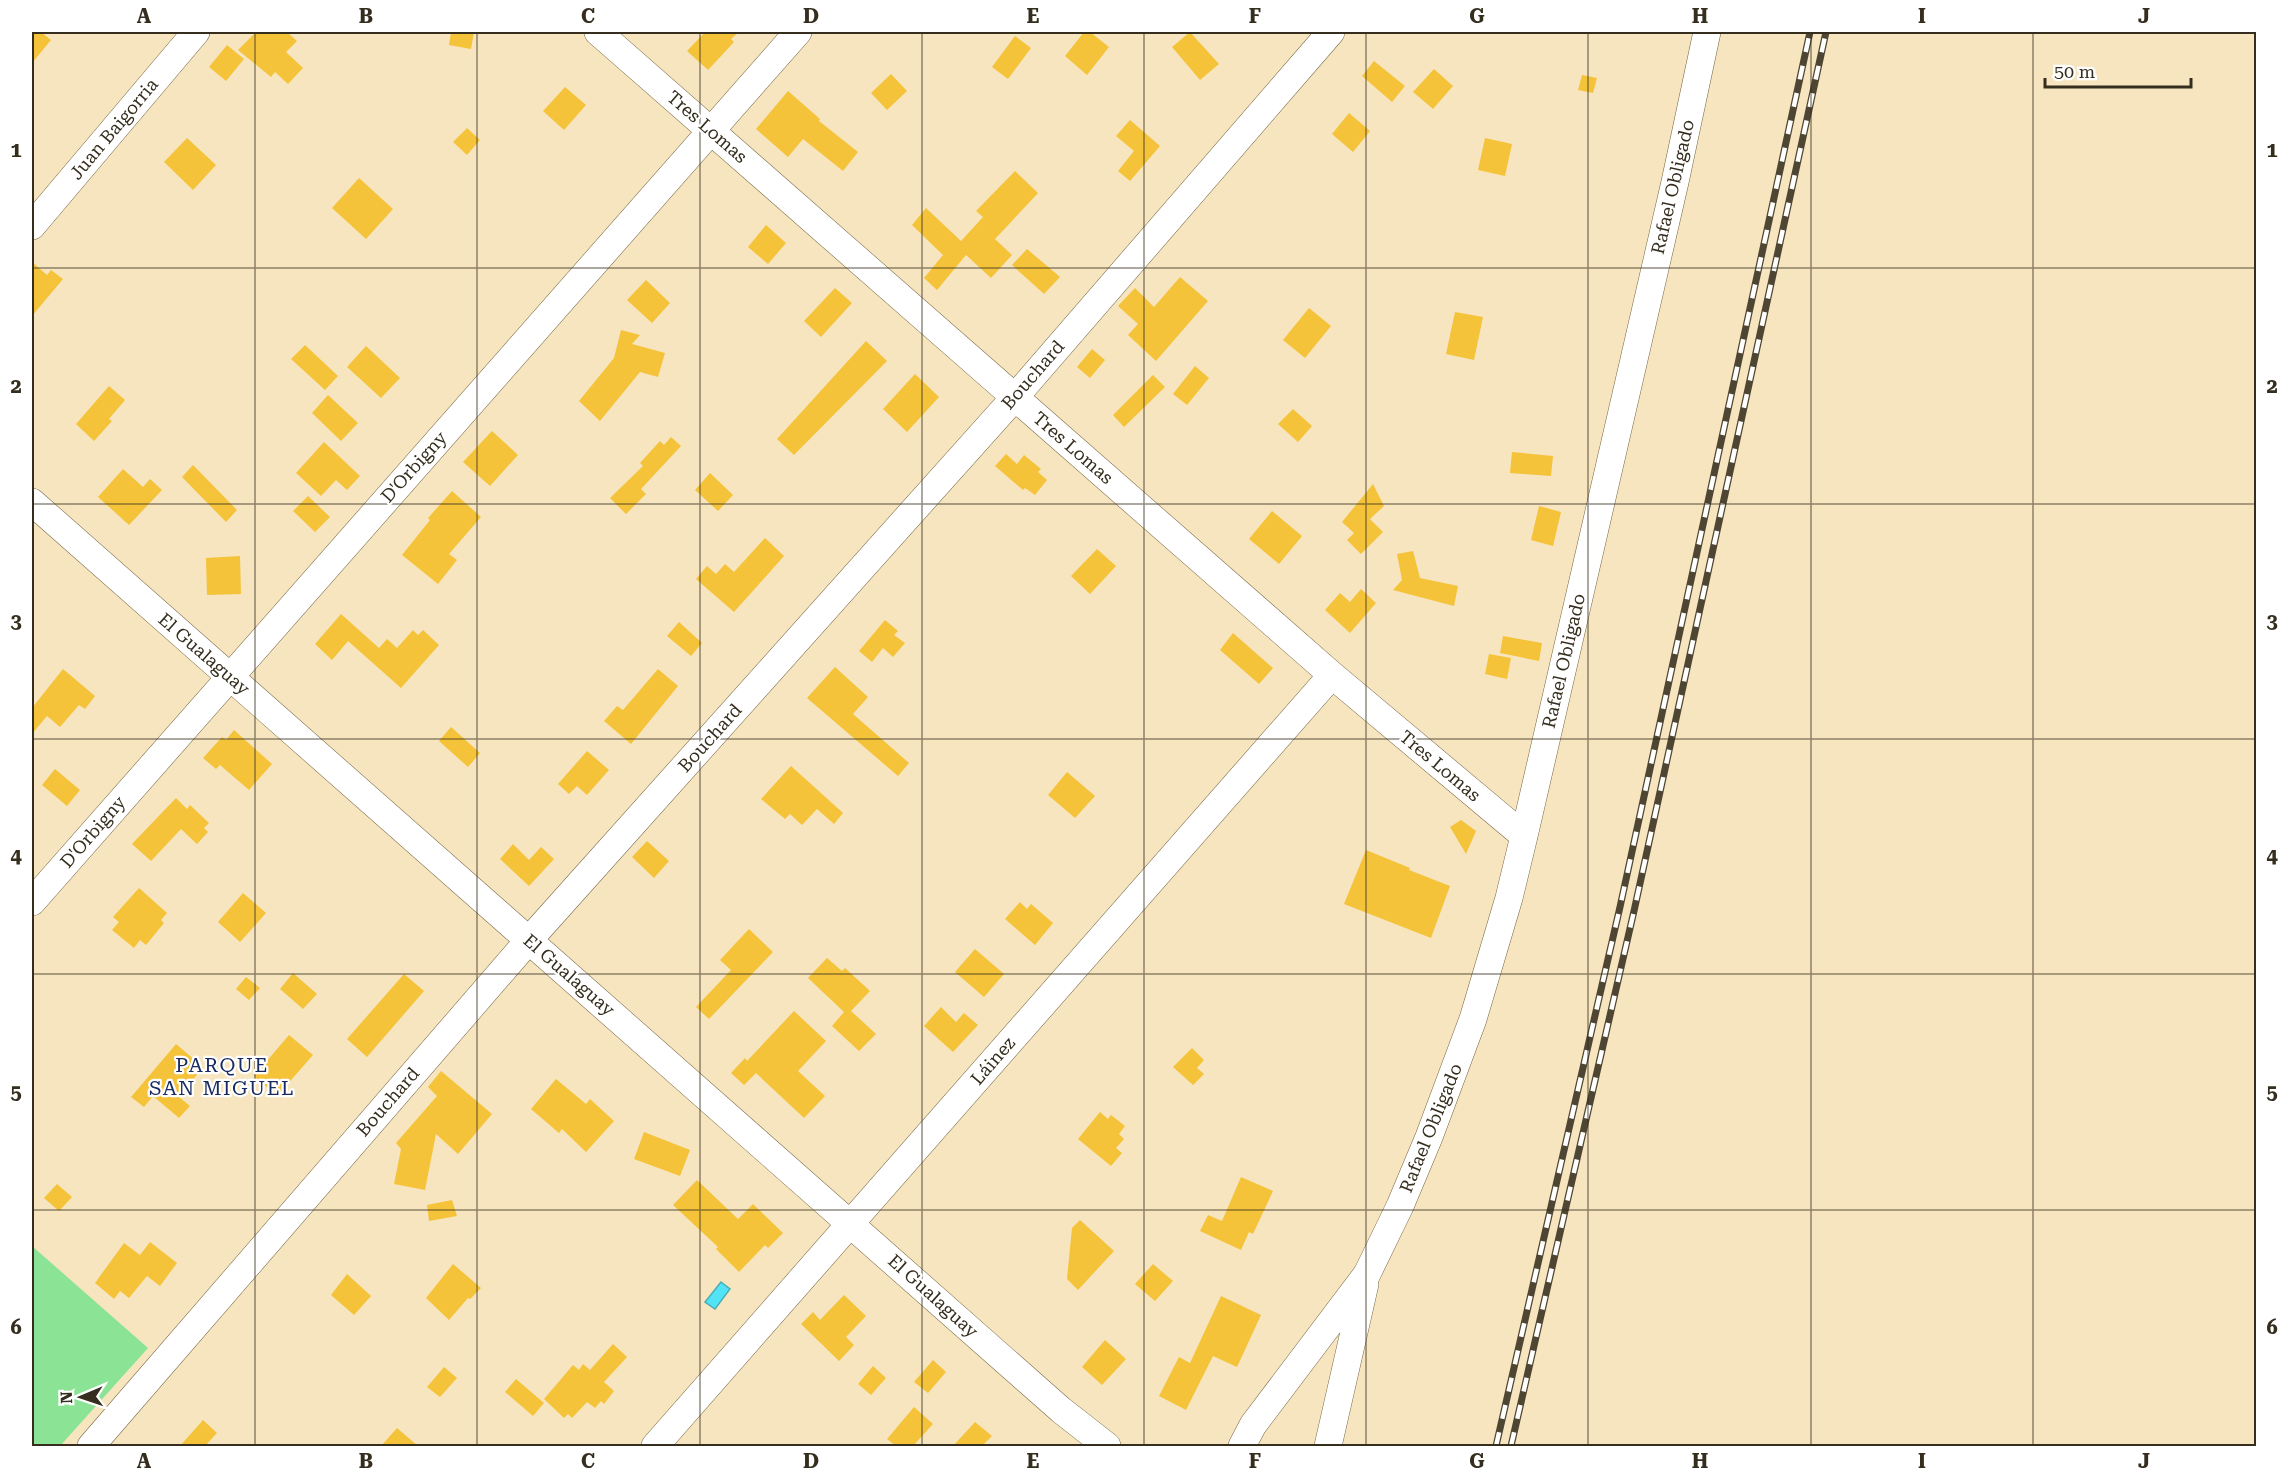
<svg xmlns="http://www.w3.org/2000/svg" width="2288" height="1478" viewBox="0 0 2288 1478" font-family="'Roboto Serif',serif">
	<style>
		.green { fill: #8be496 }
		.water { fill: #52e4f6; stroke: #49adb6; stroke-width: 1.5 }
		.building { fill: #f5c33a }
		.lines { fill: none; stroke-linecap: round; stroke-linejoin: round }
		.minor-casing { stroke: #756643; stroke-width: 28 }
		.minor { stroke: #fff; stroke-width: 27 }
		.rail-casing { stroke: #4e4633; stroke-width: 7 }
		.rail { stroke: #fff; stroke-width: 4.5; stroke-dasharray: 14; stroke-linecap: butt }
		.grid { fill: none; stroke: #352e1f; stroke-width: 1.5; stroke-opacity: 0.55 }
		.labels { text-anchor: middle; stroke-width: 4.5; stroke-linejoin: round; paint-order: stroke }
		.street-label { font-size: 18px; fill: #352e1f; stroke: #fff }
		.neighbourhood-label { font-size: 20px; letter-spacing: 1.5px; fill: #192a61; stroke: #fff }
		.neatline { fill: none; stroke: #352e1f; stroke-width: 2 }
		.grid-label { font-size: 20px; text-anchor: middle; font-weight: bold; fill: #352e1f }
	</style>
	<rect width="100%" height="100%" fill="#f6e5be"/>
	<path class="green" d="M32,1246L148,1348L60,1446H32Z"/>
	<path class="water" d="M721,1282L730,1289L715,1309L705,1302Z"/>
	<path class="building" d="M32,32H41L51,40L32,63Z
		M256,32H287L297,41L286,52L303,68L288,84L275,72L271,77L238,50Z
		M451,32H474L471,49L449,45Z
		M705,32H739L731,39L734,42L708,70L687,51Z
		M1084,32H1090L1109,47L1087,75L1065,56Z
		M1190,32L1219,64L1200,80L1172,47Z
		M1015,36L1031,48L1008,79L992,67Z
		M227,45L244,59L226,81L209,67Z
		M1374,61L1405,86L1392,102L1362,76Z
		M1434,69L1453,86L1433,109L1413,92Z
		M891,74L907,91L887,110L871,93Z
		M1582,75L1597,78L1593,93L1578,90Z
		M565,87L586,105L564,130L543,111Z
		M788,91L820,119L819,121L858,152L843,171L803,139L788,157L756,129Z
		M1349,113L1370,131L1353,152L1332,134Z
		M1130,120L1160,146L1130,181L1118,171L1134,151L1116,136Z
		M467,128L480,140L467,155L453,142Z
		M187,138L216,165L193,190L164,162Z
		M1485,138L1512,144L1505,176L1478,170Z
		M1015,171L1038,193L995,239L1012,255L991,278L966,255L937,290L924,278L943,255L912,225L926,208L961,241L983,217L976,211Z
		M359,178L393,209L366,239L332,208Z
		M766,225L786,243L768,264L748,247Z
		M1027,249L1060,277L1044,294L1012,265Z
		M32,262L47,275L51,270L63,279L32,316Z
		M1180,277L1208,301L1156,361L1128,335L1138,324L1118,306L1135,288L1154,307Z
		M646,280L670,303L652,323L627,300Z
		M835,288L852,303L821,337L804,321Z
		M1309,308L1331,326L1305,358L1283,340Z
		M1455,312L1483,317L1474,360L1446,354Z
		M621,330L640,335L632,344L665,353L658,377L640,372L600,421L579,401L614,358Z
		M866,341L887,361L794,455L777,439Z
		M305,345L338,376L325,390L291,359Z
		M366,346L400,378L381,398L347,367Z
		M1092,349L1105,360L1090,378L1077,367Z
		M1195,366L1209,378L1187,405L1173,394Z
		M915,374L939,397L907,432L883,409Z
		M1153,375L1165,387L1124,427L1113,415Z
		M109,386L125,400L109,419L112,421L94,441L76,424Z
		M328,395L358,423L341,441L312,413Z
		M1293,409L1312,426L1298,442L1278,424Z
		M492,431L518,455L490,486L463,462Z
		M671,437L681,446L641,489L646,494L626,514L610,498L643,466L640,463L660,441L664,445Z
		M324,442L360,476L347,490L336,480L321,496L296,473Z
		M1512,452L1553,456L1551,476L1510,473Z
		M1006,454L1017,464L1024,455L1041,469L1038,472L1047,480L1035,495L1025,488L1023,490L995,466Z
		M193,465L237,510L226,522L182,477Z
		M123,469L143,487L150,479L162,490L129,525L98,497Z
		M710,473L733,495L718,511L695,490Z
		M1373,484L1384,506L1370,519L1383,532L1361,554L1347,540L1354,533L1342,522Z
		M452,491L481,517L449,554L457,560L438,584L402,555L430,520L428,518Z
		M308,496L330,517L315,532L293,511Z
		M1539,506L1561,512L1553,546L1531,540Z
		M1272,511L1302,536L1279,564L1249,539Z
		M765,538L784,556L734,612L696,579L707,566L716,574L725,564L734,572Z
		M1097,549L1116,566L1090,594L1071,576Z
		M1413,551L1420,578L1458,586L1454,606L1393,590L1402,580L1397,554Z
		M240,556L241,594L207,595L206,558Z
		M1361,589L1376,603L1350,633L1325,610L1340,593L1350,602Z
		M341,614L379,648L387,639L397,648L413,630L418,635L423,630L439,645L401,688L348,641L332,660L315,644Z
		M885,620L898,631L894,635L905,643L893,657L883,648L872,662L859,651Z
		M679,622L702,643L691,656L667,636Z
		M1233,633L1273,668L1259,684L1220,650Z
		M1503,636L1542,643L1539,661L1500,653Z
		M1489,654L1511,658L1507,679L1485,674Z
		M835,667L868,697L853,714L909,763L898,776L807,698Z
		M63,669L95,696L85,709L79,705L60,727L47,716L32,734V708Z
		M658,669L678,686L631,744L604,721L617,706L623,710Z
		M451,727L480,753L468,767L439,741Z
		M234,730L272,764L249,790L220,765L216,769L203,758L222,737L226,740Z
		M587,751L609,770L587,795L577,786L569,794L558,784Z
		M791,766L843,813L834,824L817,809L802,825L790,814L785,819L761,799Z
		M55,769L80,790L67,806L42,785Z
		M1067,772L1095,796L1075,818L1048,795Z
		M176,798L187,809L190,805L209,823L204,828L208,832L197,844L181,829L151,861L132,844Z
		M1461,820L1476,831L1466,854L1450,827Z
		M647,841L669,861L654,878L632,857Z
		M513,844L529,860L541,847L554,859L529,886L500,859Z
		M1366,850L1410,868L1409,870L1450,886L1431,938L1344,904Z
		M139,888L167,913L161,920L164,923L146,945L140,940L134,948L112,930L119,922L113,917Z
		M243,893L266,913L240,942L218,922Z
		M1020,902L1027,909L1031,904L1053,923L1035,945L1005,919Z
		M749,929L773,952L709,1019L696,1007L731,970L720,960Z
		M975,949L1004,974L984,997L955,972Z
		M827,958L842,971L845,968L870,991L851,1011L876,1034L859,1051L832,1026L844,1012L808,978Z
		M293,973L317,994L303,1009L280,989Z
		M404,974L424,991L367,1057L347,1039Z
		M246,977L260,988L249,1000L236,989Z
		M941,1007L956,1022L964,1013L978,1025L953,1052L924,1026Z
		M794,1011L826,1041L798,1071L825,1096L804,1118L756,1073L744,1085L731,1073L745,1058L747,1061Z
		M289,1035L313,1055L277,1096L254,1076Z
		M176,1044L203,1067L179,1097L190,1106L179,1118L153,1096L144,1107L131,1097Z
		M1192,1048L1204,1060L1197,1068L1204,1074L1193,1085L1173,1067Z
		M441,1071L492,1114L458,1154L436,1134L425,1190L394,1184L401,1149L396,1143L437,1096L428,1087Z
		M556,1079L586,1104L590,1099L614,1121L586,1152L562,1129L559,1133L531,1109Z
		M1100,1112L1108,1119L1111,1115L1125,1126L1119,1134L1124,1139L1116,1148L1122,1153L1111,1166L1078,1139Z
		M644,1132L690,1150L680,1176L634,1159Z
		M1241,1177L1273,1191L1253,1234L1249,1232L1241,1250L1200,1231L1208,1215L1222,1221Z
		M697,1180L738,1219L753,1204L783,1233L768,1248L765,1245L739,1272L716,1249L718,1247L673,1205Z
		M57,1184L72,1197L59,1211L44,1198Z
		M452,1200L457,1216L429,1221L427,1205Z
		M1080,1220L1114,1251L1078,1290L1067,1279L1072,1228Z
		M150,1242L177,1263L160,1286L147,1276L129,1298L120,1291L114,1299L95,1283L124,1243L140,1255Z
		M453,1264L481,1288L470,1299L468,1298L449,1320L426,1298Z
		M1153,1264L1173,1281L1155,1301L1135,1284Z
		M347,1274L371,1296L354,1315L331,1295Z
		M844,1295L866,1316L846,1337L854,1345L839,1361L801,1324L813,1312L820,1320Z
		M1221,1296L1261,1315L1237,1367L1213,1356L1186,1410L1159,1396L1179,1357L1190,1363Z
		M1105,1340L1126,1359L1102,1385L1082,1367Z
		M613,1344L627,1357L604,1382L614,1391L604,1404L601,1401L595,1408L587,1402L572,1418L568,1414L564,1418L544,1399L573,1365L579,1370L583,1364L590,1370Z
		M933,1360L946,1372L928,1393L914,1382Z
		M873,1366L886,1378L871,1395L858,1384Z
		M444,1367L457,1378L440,1397L427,1387Z
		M516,1379L544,1403L533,1416L505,1392Z
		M914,1407L933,1424L913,1446H896L887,1439Z
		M203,1420L217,1433L205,1446H180Z
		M975,1422L992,1436L982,1446H953Z
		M397,1428L418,1446H381Z"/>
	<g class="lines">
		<defs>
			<path id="minor" d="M598,32L1332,675L1524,836
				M32,226L196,32
				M32,502L1061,1410L1107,1446
				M32,902L798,32
				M91,1446L529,940L1015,397L1331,32
				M655,1446L1332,675
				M1242,1446L1253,1425L1367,1274L1400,1206L1429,1137L1473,1019L1509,898L1524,836L1675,182L1707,32
				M1328,1446L1365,1284"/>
		</defs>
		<use href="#minor" class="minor-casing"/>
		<use href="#minor" class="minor"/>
		<defs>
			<path id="rail" d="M1496,1446L1620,907L1810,32
				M1511,1446L1634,911L1826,32"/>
		</defs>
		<use href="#rail" class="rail-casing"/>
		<use href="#rail" class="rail"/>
	</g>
	<path class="grid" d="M255,32V1446M477,32V1446M700,32V1446M922,32V1446M1144,32V1446M1366,32V1446M1588,32V1446M1811,32V1446M2033,32V1446M32,268H2256M32,504H2256M32,739H2256M32,974H2256M32,1210H2256"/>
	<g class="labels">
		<g class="street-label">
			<text transform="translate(707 127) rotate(41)" y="6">Tres Lomas</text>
			<text transform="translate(114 129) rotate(-50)" y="6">Juan Baigorria</text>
			<text transform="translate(1673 187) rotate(-77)" y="6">Rafael Obligado</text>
			<text transform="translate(1033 375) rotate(-49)" y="6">Bouchard</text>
			<text transform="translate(1073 448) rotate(41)" y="6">Tres Lomas</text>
			<text transform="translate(414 467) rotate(-48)" y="6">D'Orbigny</text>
			<text transform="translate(204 654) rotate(41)" y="6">El Gualaguay</text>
			<text transform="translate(1564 661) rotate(-77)" y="6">Rafael Obligado</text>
			<text transform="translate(710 738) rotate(-48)" y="6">Bouchard</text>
			<text transform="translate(1440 766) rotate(40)" y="6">Tres Lomas</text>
			<text transform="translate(93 832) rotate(-49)" y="6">D'Orbigny</text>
			<text transform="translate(569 975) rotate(41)" y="6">El Gualaguay</text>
			<text transform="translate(993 1061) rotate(-49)" y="6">Láinez</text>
			<text transform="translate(388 1102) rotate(-49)" y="6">Bouchard</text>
			<text transform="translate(1431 1128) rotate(-68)" y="6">Rafael Obligado</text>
			<text transform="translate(933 1296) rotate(42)" y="6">El Gualaguay</text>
		</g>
		<g class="neighbourhood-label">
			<text x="222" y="1072">PARQUE<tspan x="222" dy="23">SAN MIGUEL</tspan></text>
		</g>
	</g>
	<rect width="2288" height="1478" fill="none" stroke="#ffffff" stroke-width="66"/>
	<g transform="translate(81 1397) rotate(268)" stroke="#ffffff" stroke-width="4.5" paint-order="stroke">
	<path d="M0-4.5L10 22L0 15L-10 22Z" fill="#352e1f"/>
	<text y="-9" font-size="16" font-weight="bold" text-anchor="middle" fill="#352e1f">N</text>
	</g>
	<path d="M2045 78v9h146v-9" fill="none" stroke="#352e1f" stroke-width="3"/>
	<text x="2054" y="78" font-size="18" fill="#352e1f" stroke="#ffffff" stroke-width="4.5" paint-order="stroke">50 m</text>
	<rect x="33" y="33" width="2222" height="1412" class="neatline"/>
	<g class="grid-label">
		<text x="144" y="23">A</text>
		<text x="366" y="23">B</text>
		<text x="588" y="23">C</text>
		<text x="811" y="23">D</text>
		<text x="1033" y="23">E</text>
		<text x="1255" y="23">F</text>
		<text x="1477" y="23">G</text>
		<text x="1700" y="23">H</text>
		<text x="1922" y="23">I</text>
		<text x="2144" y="23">J</text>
		<text x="16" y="157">1</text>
		<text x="2272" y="157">1</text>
		<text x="16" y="393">2</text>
		<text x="2272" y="393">2</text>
		<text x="16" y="628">3</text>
		<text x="2272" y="628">3</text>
		<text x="16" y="863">4</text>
		<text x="2272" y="863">4</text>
		<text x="16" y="1099">5</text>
		<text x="2272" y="1099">5</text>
		<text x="16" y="1334">6</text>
		<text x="2272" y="1334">6</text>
		<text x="144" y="1468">A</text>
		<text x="366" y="1468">B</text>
		<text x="588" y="1468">C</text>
		<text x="811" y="1468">D</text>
		<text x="1033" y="1468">E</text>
		<text x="1255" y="1468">F</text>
		<text x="1477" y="1468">G</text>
		<text x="1700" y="1468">H</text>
		<text x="1922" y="1468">I</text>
		<text x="2144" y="1468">J</text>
	</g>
</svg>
